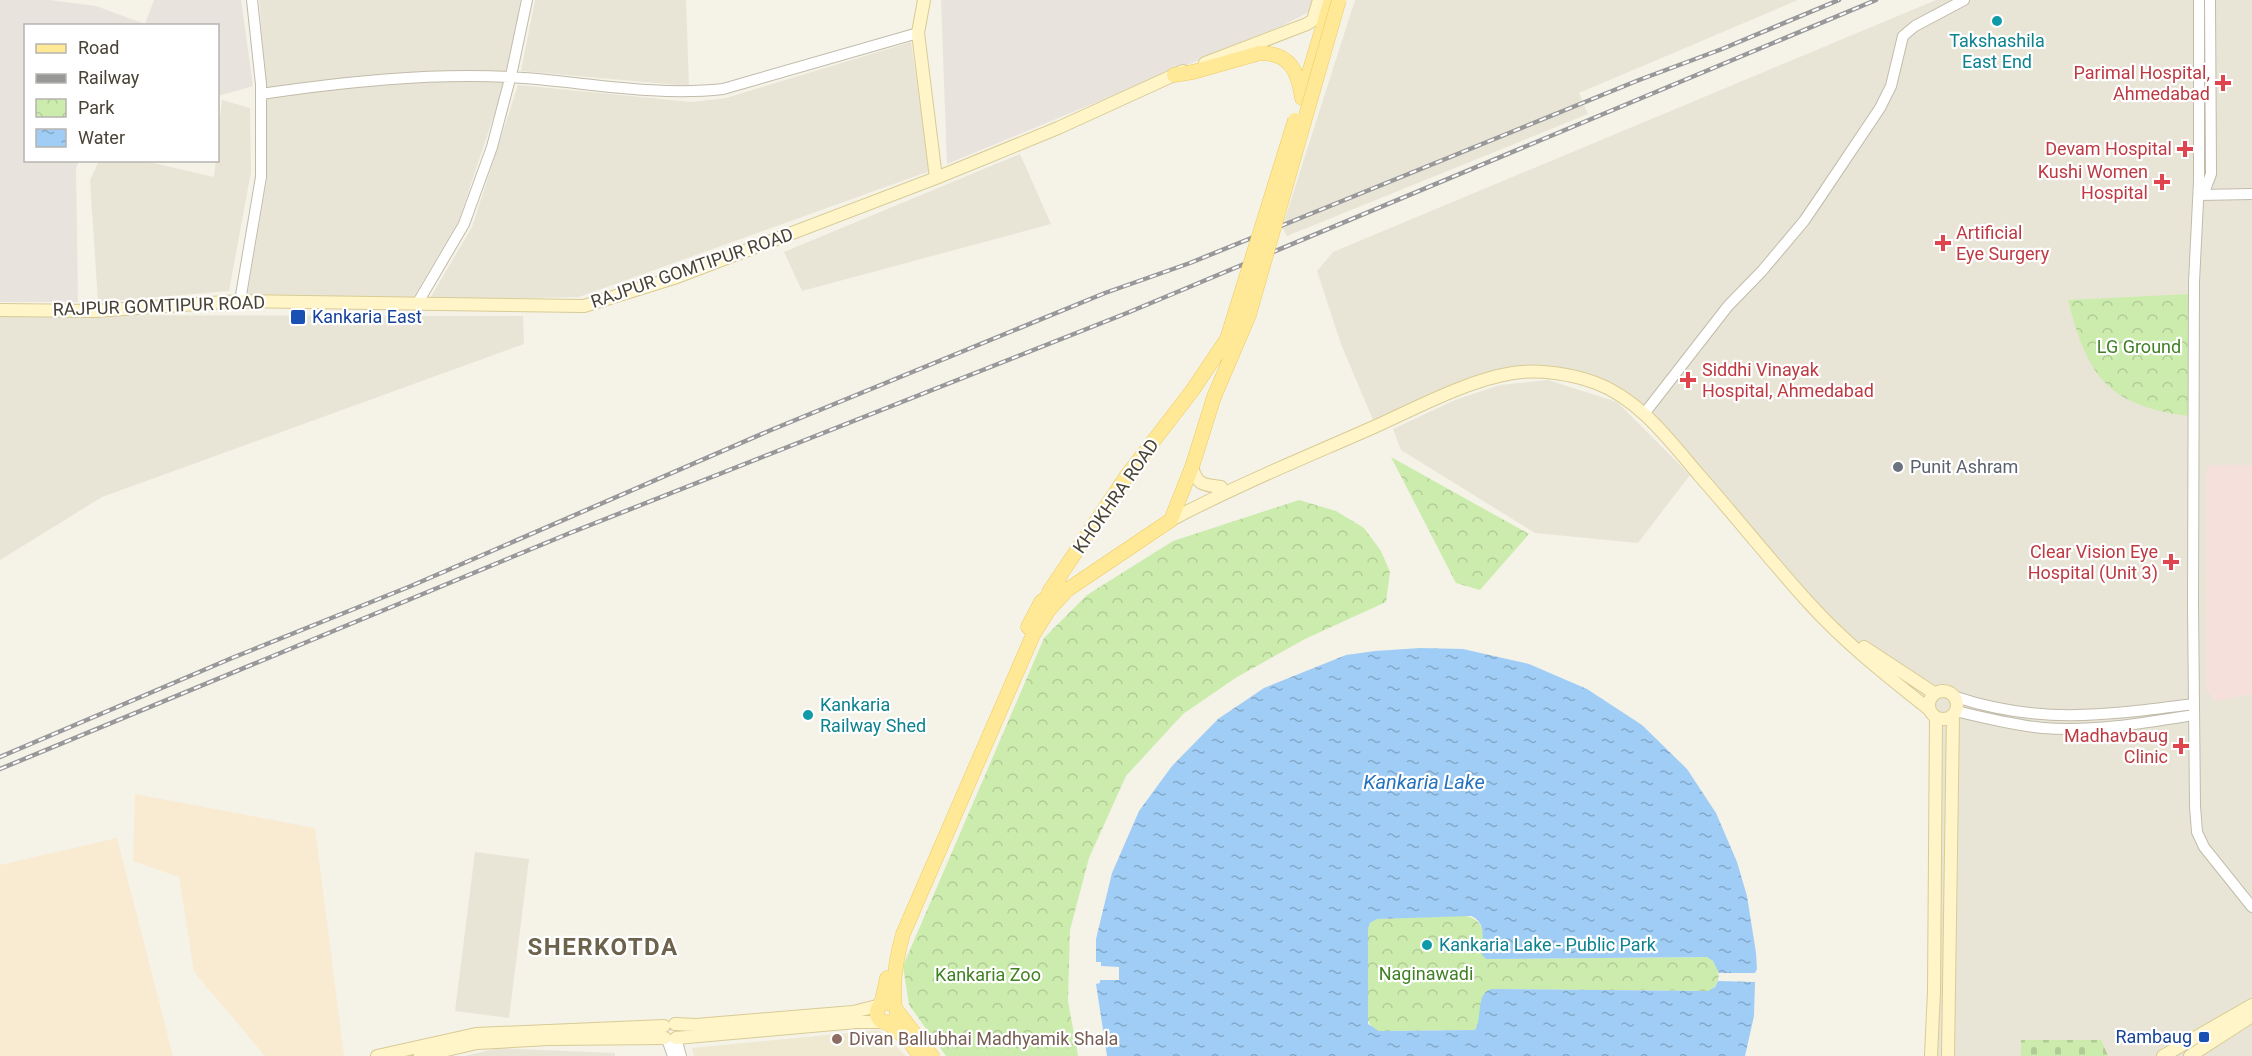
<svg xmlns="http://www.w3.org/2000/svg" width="2252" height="1056" viewBox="0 0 2252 1056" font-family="Roboto,sans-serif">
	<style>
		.residential { fill: #e9e5d6 }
		.commercial { fill: #f8ebd2 }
		.industrial { fill: #e8e3dd }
		.education { fill: #efe9d1 }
		.medical { fill: #f6e0db }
		.cemetery { fill: url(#cemetery-stones) }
		.park { fill: url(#park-crowns) }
		.water { fill: url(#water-ripples) }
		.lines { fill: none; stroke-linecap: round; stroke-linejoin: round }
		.tertiary-casing { stroke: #c1bbaa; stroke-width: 12 }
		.secondary-casing { stroke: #d8cb95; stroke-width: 14 }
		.primary-casing { stroke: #edcc5f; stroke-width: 15 }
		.tertiary { stroke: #fff; stroke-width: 10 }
		.secondary { stroke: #fff5c8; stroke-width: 12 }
		.primary { stroke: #ffe997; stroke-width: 14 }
		.rail-casing { stroke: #989898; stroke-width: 4.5 }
		.rail { stroke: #fff; stroke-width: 2; stroke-dasharray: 7; stroke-linecap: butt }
		.primary-bridge-casing { stroke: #edcc5f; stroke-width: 15; stroke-linecap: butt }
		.primary-bridge { stroke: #ffe997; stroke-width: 14 }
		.culture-dot { fill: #0f9aa8; stroke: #fff; stroke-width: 2 }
		.health-dot { fill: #e0444e; stroke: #fff; stroke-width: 2 }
		.transit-dot { fill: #1a4fb4; stroke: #fff; stroke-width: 2 }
		.worship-dot { fill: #6b7280; stroke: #fff; stroke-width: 2 }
		.education-dot { fill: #8d6e63; stroke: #fff; stroke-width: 2 }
		.labels { text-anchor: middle; stroke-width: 4.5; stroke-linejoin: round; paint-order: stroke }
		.culture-label { font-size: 18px; fill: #0d838f; stroke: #fff; text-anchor: start }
		.health-label { font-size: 18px; fill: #be3a42; stroke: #fff; text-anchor: end }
		.street-label { font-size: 18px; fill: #494336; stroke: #fff }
		.transit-label { font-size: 18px; fill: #164399; stroke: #fff; text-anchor: start }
		.park-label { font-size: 18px; fill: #418024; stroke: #fff }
		.worship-label { font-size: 18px; fill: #5b616d; stroke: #fff; text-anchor: start }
		.education-label { font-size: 18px; fill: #785e54; stroke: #fff; text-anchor: start }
		.water-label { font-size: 20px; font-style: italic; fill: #2673be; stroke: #fff }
		.district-label { font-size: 24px; font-weight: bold; letter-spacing: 1.5px; fill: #6d624c; stroke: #fff }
	</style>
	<defs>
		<pattern id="cemetery-stones" width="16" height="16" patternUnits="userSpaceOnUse" patternTransform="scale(1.5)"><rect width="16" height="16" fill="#ccecae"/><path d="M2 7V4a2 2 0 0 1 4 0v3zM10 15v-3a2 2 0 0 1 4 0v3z" fill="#b1cc96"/></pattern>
		<pattern id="park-crowns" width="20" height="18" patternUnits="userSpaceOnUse" patternTransform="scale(1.5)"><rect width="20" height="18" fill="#ccecae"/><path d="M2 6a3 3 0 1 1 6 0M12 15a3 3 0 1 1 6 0" fill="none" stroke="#b1cc96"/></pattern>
		<pattern id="water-ripples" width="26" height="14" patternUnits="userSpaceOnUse" patternTransform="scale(1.5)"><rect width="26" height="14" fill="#a0cdf6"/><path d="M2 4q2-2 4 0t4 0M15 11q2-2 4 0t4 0" fill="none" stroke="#84a8c8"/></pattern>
	</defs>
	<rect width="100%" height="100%" fill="#f5f2e8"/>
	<path class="residential" d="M259,0H521L503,88L459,220L412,300L247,296L267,179L266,84Z
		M535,0H686L689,86L521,71Z
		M1355,0H1798L1579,93L1588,114L1287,236L1282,228Z
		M1936,0H2252V1056H1931V712L1864,657L1659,428L1648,408L1600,377L1576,370L1539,365L1514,366L1488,372L1437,392L1373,420L1341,344L1317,271L1333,252Z
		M911,42L930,171L579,297L429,300L472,227L518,85L692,102L726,98Z
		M222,100L250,108L251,172L229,291L98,302L90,180L99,161H145L214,177Z
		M1020,154L1051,224L802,291L784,252Z
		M0,315L523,316L524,344L102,497L0,560Z
		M1548,380L1617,402L1690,475L1638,543L1535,533L1401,450L1393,429L1455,400L1500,385Z
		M475,852L529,859L509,1018L455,1011Z
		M498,1048L615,1053V1056H465Z"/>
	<path class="commercial" d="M135,794L315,828L344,1056H265L194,972L179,877L133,861Z
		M117,838L173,1056H0V865Z"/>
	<path class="industrial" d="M0,0H49L96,6L145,24L154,0H241L253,86L218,96V26H26V160L79,161L76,168L78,302H0Z
		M941,0H1314L1311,11L1282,26L947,164Z"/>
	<path class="education" d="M879,1030L906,1056H694L692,1048Z"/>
	<path class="medical" d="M2210,465H2252V694L2216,701L2206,690V472Z"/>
	<path class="cemetery" d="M2021,1040H2101L2108,1056H2021Z"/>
	<path class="park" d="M2189,294V416C2108,406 2087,376 2068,300Z
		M1391,457L1529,534L1480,590L1456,583Z
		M1299,500L1336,511L1364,528L1381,551L1390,572L1386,602L1305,639L1237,677L1183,714L1126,776L1089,858L1070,930L1068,1001L1078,1056H946L909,1005L903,966L1044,638L1087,595L1173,541Z
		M1462,915C1488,919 1483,937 1486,959L1707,957C1721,964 1723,984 1709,991L1492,989L1481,1003L1480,1020L1475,1030L1379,1031L1372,1028L1367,1018L1368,929L1370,923L1377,919Z"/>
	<path class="water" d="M1420,648L1463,649L1529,664L1587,689L1642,725L1687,769L1716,813L1737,862L1747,896L1756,953L1757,969L1755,973H1719L1713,961L1707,957L1486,959L1482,955C1482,940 1487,922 1471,916L1377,919L1370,923L1368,929V1024L1379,1031L1475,1030C1483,1017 1475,993 1492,989L1708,991L1715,987L1718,981L1755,982L1754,1016L1745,1056H1107L1096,984L1100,983V980H1119V967L1101,966V962H1096V939L1112,873L1139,811L1172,766L1218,719L1264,688L1346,655L1375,651Z"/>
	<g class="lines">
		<defs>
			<path id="tertiary" d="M2199,0V181L2194,282L2193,604L2195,806L2197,832L2204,847L2252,907
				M261,94C343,82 427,73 510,77C581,81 652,97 723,89L918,33
				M2199,195L2252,194
				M2203,195L2211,174L2210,0
				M240,301L261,177V84L252,0
				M417,304L464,224L492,147L512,71L527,0
				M1644,414L1728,306L1762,271L1804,221L1819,199L1880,108L1891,86L1903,36L1915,26L1964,0
				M1956,697C2040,725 2108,715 2194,704
				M1956,711C1985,718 2013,725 2043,728C2093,732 2145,723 2194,715
				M676,1038L681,1056
				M667,1039L673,1056"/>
			<path id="secondary" d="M924,0L918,33L936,178
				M1205,63L1307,24L1313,20L1319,0
				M0,310L95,311L240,301L584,306L677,277L936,178L1058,128L1183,71
				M1192,467C1197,485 1203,485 1221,487
				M1171,520C1237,485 1306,457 1374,427C1416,408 1468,380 1513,373C1539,369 1572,374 1596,383C1639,399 1670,441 1699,475C1736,517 1771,561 1808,602C1845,643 1887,676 1930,710
				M1864,647L1934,693
				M1929 705a14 14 0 1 1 28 0a14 14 0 1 1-28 0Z
				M675,1024L696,1025L853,1012L881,1005
				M676,1038L856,1022H887
				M377,1056L476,1034L664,1026
				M420,1056L477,1043L548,1039L665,1038
				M1931,1056L1934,991L1936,717
				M1948,1056L1953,715
				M2163,1056L2252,1005
				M2190,1056L2252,1016"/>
			<path id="primary" d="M1174,75L1193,72L1260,53C1291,53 1298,72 1302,98
				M1302,96L1331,0
				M1049,592L1128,474L1192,391
				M1028,627L1041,602L1061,587
				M877 1013a10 10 0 1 1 20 0a10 10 0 1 1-20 0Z
				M881,1005L887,978
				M895,1007C892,981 896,958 903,934L1033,635L1048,611L1067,590L1171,520L1192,467L1214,397
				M897,1011L932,1056
				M887,1022L909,1041L920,1056"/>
		</defs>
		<use href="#tertiary" class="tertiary-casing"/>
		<use href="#secondary" class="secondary-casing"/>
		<use href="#primary" class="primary-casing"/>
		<use href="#tertiary" class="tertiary"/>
		<use href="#secondary" class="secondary"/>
		<use href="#primary" class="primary"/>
		<defs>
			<path id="rail" d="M0,757L232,658L411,586L771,430L1105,293L1190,263L1639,80L1722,49L1839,0
				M0,769L570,533L1127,313L1876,0"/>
		</defs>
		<use href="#rail" class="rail-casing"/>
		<use href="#rail" class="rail"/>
		<defs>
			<path id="primary-bridge" d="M1192,391L1227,339L1295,120
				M1214,397L1249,315L1339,0"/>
		</defs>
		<use href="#primary-bridge" class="primary-bridge-casing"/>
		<use href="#primary-bridge" class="primary-bridge"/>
	</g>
	<g class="culture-dot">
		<circle cx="1997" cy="21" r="6"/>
		<circle cx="808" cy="715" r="6"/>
		<circle cx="1427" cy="945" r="6"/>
	</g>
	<g class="health-dot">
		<path d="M2220 74h6v6h6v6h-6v6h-6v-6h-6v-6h6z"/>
		<path d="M2182 140h6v6h6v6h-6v6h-6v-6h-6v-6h6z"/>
		<path d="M2159 173h6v6h6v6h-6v6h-6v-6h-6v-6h6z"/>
		<path d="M1940 234h6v6h6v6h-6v6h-6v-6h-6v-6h6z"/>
		<path d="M1685 371h6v6h6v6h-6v6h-6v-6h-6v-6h6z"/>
		<path d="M2168 553h6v6h6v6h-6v6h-6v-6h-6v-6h6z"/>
		<path d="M2178 737h6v6h6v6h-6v6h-6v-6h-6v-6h6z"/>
	</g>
	<g class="transit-dot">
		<rect x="290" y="309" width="16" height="16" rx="3"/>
		<rect x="2198" y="1031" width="12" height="12" rx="3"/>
	</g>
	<circle class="worship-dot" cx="1898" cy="467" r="6"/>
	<circle class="education-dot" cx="837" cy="1039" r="6"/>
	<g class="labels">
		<g class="culture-label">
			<text x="1997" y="47" text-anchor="middle">Takshashila<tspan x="1997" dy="21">East End</tspan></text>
			<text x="820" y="711">Kankaria<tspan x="820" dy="21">Railway Shed</tspan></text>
			<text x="1439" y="951">Kankaria Lake - Public Park</text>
		</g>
		<g class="health-label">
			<text x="2210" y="79">Parimal Hospital,<tspan x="2210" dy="21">Ahmedabad</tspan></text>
			<text x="2172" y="155">Devam Hospital</text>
			<text x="2148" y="178">Kushi Women<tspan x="2148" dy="21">Hospital</tspan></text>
			<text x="1956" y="239" text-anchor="start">Artificial<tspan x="1956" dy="21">Eye Surgery</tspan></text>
			<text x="1702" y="376" text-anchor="start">Siddhi Vinayak<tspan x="1702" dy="21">Hospital, Ahmedabad</tspan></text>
			<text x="2158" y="558">Clear Vision Eye<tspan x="2158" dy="21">Hospital (Unit 3)</tspan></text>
			<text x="2168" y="742">Madhavbaug<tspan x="2168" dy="21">Clinic</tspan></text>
		</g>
		<g class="street-label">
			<text transform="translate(692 268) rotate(-19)" y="6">RAJPUR GOMTIPUR ROAD</text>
			<text transform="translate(159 306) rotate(-2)" y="6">RAJPUR GOMTIPUR ROAD</text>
			<text transform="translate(1116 496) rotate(-55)" y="6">KHOKHRA ROAD</text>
		</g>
		<g class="transit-label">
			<text x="312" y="323">Kankaria East</text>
			<text x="2192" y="1043" text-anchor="end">Rambaug</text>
		</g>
		<g class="park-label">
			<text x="2139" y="353">LG Ground</text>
			<text x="1426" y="980">Naginawadi</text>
			<text x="988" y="981">Kankaria Zoo</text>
		</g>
		<g class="worship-label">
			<text x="1910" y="473">Punit Ashram</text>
		</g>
		<g class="education-label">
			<text x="849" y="1045">Divan Ballubhai Madhyamik Shala</text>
		</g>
		<g class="water-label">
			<text x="1424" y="789">Kankaria Lake</text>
		</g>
		<g class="district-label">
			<text x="603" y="955">SHERKOTDA</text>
		</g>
	</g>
	<rect x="24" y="24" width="195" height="138" fill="#ffffff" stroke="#b6b4af" stroke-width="1.5"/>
	<rect x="36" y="44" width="30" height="9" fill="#ffe997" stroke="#b6b4af" stroke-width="1.5"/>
	<text x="78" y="54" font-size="18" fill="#494336">Road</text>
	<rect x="36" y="74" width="30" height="9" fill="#989898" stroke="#b6b4af" stroke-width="1.5"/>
	<text x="78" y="84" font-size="18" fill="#494336">Railway</text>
	<rect x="36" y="99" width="30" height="18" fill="url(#park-crowns)" stroke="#b6b4af" stroke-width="1.5"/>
	<text x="78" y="114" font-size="18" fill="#494336">Park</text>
	<rect x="36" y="129" width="30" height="18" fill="url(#water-ripples)" stroke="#b6b4af" stroke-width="1.5"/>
	<text x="78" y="144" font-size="18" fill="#494336">Water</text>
</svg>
